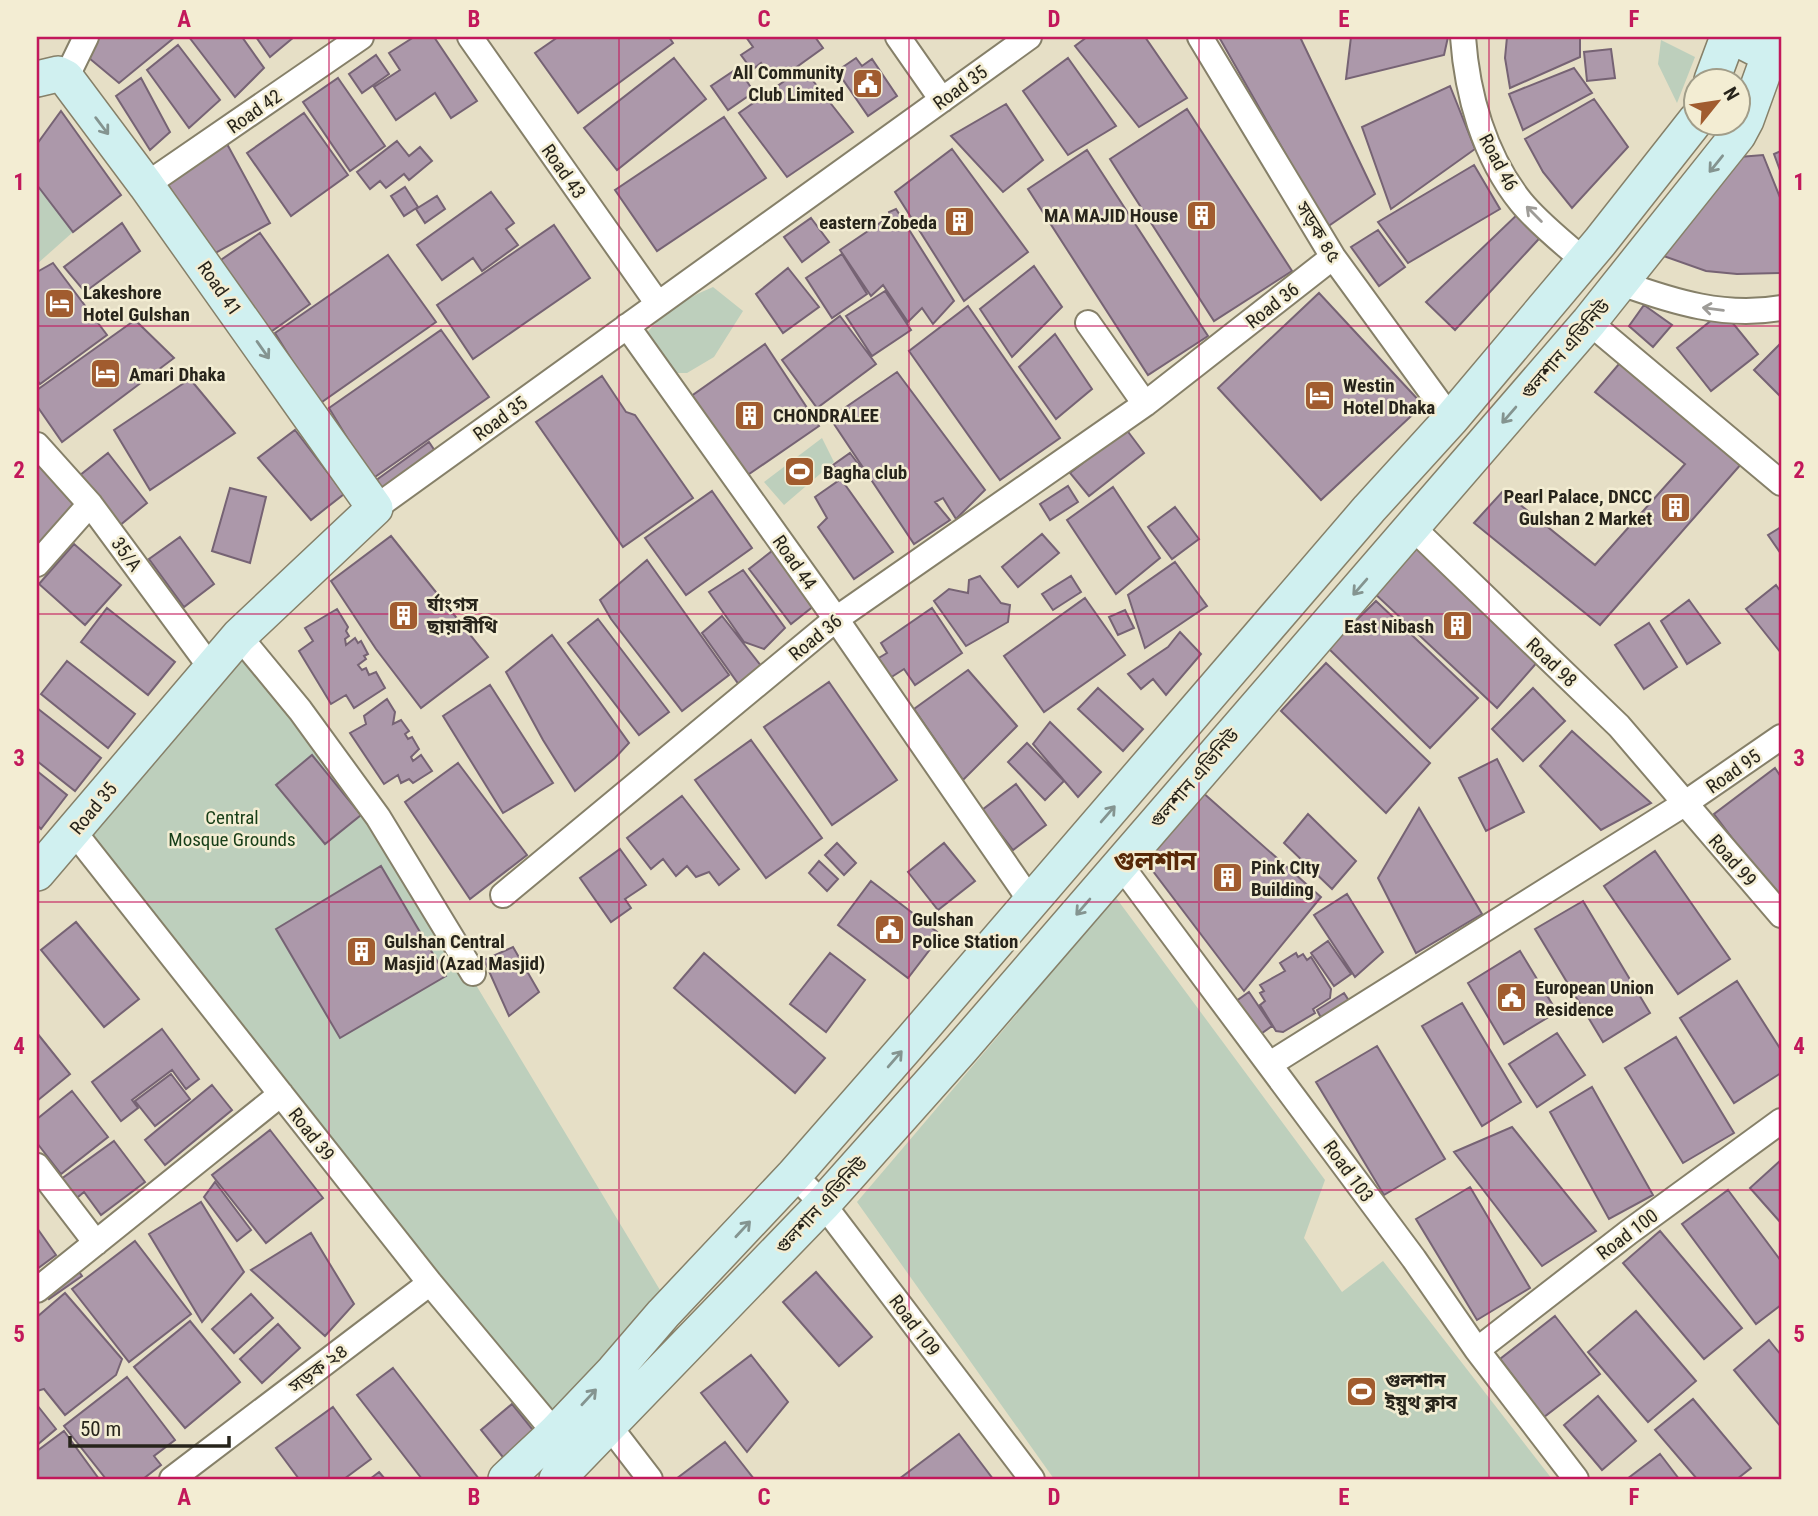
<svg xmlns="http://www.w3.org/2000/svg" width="1818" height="1516" viewBox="0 0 1818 1516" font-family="'Roboto Condensed','Noto Sans Bengali',sans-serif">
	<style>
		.green { fill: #bdcfbc }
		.building { fill: #ac98aa; stroke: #766374; stroke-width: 2 }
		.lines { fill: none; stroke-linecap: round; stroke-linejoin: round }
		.street-casing { stroke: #868069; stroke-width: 28 }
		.secondary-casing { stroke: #868069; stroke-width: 38 }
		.street { stroke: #fff; stroke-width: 24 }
		.secondary { stroke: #d0f0f0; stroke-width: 35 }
		.oneway { stroke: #849490 }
		.oneway2 { stroke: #9e9c98 }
		.grid { fill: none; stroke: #c2185b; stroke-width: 2; stroke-opacity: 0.55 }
		.labels { text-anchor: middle; stroke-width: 5; stroke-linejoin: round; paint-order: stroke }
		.poi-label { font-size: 19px; font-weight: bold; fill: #27241b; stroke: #f3edd3; text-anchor: start }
		.street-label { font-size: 19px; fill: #27241b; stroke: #f3edd3 }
		.park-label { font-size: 19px; fill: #173e18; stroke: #f3edd3 }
		.district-label { font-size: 26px; font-weight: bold; fill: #572908; stroke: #f3edd3 }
		.neatline { fill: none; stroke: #c2185b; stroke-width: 2.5 }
		.grid-label { font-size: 23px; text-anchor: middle; font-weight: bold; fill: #c2185b }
	</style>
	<rect width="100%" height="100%" fill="#e6dfc6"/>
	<path class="green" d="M1661,40L1695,57L1677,103L1658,64Z
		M37,185L73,232L37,264Z
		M713,287L743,311L714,357L687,373H665L642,340C658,315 686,298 713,287Z
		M822,438L834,462L784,505L764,482Z
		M231,634L299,714L473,980L666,1300L550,1421L81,829Z
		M1111,891L1325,1180L1304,1238L1342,1292L1383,1261L1552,1479H1054L857,1202L1016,1015Z"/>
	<path class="building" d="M98,37H175L119,83L89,58Z
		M189,37H242L264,68L235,97Z
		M256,37H294L270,57Z
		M414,37H434L477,101L451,118L435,93L396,120L374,87L400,70L389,53Z
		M558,37H669L673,43L578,113L535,53Z
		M746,37H815L823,48L784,76L779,69L770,75L761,63L752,70L741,55L753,47Z
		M1087,37H1145L1187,98L1139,127L1075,46Z
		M1219,37H1300L1375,194L1327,227Z
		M1351,37H1448L1444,55L1346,79Z
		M1507,37H1580V57L1510,88L1505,58Z
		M178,45L220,100L189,128L147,70Z
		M1611,49L1615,78L1587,81L1584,52Z
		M376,55L389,74L362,93L349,74Z
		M674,58L706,99L617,170L584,128Z
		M856,58L862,66L872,59L897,96L868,116L837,71Z
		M1068,58L1116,126L1068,155L1023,91Z
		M738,68L754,92L728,110L711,86Z
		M803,68L853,132L787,177L739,113Z
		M1574,68L1592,93L1523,130L1509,94Z
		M141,78L170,132L150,150L116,96Z
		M338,78L385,146L350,171L303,102Z
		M1450,86L1475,149L1391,209L1362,127Z
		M1594,99L1628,147L1572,208L1543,172L1525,139Z
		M1006,104L1043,160L1003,192L951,136Z
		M1187,109L1292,271L1214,321L1110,159Z
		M61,111L121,195L73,232L37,185V144Z
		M304,113L348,175L291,216L247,153Z
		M724,117L766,178L657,251L615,190Z
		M397,141L409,156L420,147L432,161L409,180L404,174L386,188L380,181L370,189L357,172Z
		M227,144L270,223L208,257L165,179Z
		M952,149L1028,252L964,301L895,192Z
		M1087,150L1208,336L1148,375L1028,189Z
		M1781,151V173L1774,154Z
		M1763,155L1781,200V273L1737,274L1706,271L1658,254L1739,157Z
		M1474,165L1500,209L1408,263L1378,222Z
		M405,187L418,207L404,216L391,196Z
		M491,192L514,223L506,229L518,245L482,271L473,258L442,280L417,245Z
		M437,196L445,209L425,223L416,209Z
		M896,209L954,301L933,324L922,308L908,322L883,285L871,296L840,250L890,216L889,212Z
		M1523,209L1548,229L1455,330L1426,302Z
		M811,218L829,242L802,262L784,237Z
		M122,223L140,251L85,292L64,267Z
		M554,225L590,278L473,359L437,305Z
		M1378,230L1405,267L1379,286L1351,247Z
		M260,233L310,304L265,336L215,264Z
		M842,254L867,294L832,318L806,278Z
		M388,255L436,322L319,404L275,333Z
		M53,263L107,335L40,384L37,380V272Z
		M1034,266L1062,307L1012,357L980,309Z
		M788,268L819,307L783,333L756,294Z
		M885,291L911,330L872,356L846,316Z
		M1319,293L1423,405L1321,500L1218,388Z
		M1644,305L1672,325L1653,347L1629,326Z
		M968,306L1060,438L1000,480L909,351Z
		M1723,311L1758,354L1711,391L1677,348Z
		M840,316L876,364L817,408L782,360Z
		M135,320L174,358L62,442L37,406V390Z
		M441,330L489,397L372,479L329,408Z
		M1055,334L1092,389L1056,419L1019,367Z
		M1781,343V397L1754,370Z
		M765,344L819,426L739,481L680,404Z
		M1625,357L1742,463L1600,625L1474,523L1503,491L1595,565L1685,464L1595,392Z
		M897,372L985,490L956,519L943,498L935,502L950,520L914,544L830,418Z
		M602,376L626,412L635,415L693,498L623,547L536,422Z
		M190,379L235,433L150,490L114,430Z
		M1126,429L1144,453L1089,496L1070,473Z
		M295,430L344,494L311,520L258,458Z
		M429,442L439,457L385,496L375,481Z
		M108,453L147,503L119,526L79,476Z
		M850,453L862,469L846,481L833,465Z
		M43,461L86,506L37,553V467Z
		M841,479L893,552L854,579L818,527L827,518L815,497Z
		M1068,486L1078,502L1050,520L1040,504Z
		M1113,487L1160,558L1116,594L1067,520Z
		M230,488L266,497L250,563L212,551Z
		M712,491L752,548L686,595L645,538Z
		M1175,507L1199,539L1172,559L1148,527Z
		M1781,527V554L1768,535Z
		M1042,534L1059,553L1018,587L1002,567Z
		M391,536L488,657L421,708L376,649L331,581Z
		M180,537L214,584L184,607L149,559Z
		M1416,542L1540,659L1497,708L1373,592Z
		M74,544L121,585L85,625L39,584Z
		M772,551L815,605L791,624L749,569Z
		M647,560L729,675L682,711L611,619L600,600Z
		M1175,562L1207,606L1145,648L1128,595Z
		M743,570L785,628L764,649L744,642L709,592Z
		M980,576L1001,603L1010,605L1008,622L966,646L934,601L949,589L968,593L969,580Z
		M1071,576L1081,592L1053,610L1042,594Z
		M1776,585L1781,592V653L1746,609Z
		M1085,598L1125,655L1044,712L1004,656Z
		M1689,600L1720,643L1687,664L1661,621Z
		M1376,601L1478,698L1430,748L1328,648Z
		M107,608L175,662L148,695L81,642Z
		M932,608L962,653L915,685L904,669L890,678L877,659L887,653L881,643Z
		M337,609L348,627L346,631L349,636L345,639L346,645L355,638L358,643L361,641L368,654L364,656L366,659L358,665L362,670L366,668L369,675L376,672L385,688L354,708L346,695L331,704L299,651L313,641L305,628Z
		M1125,610L1134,628L1118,635L1109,617Z
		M722,616L765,671L742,689L702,633Z
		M598,619L669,712L639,735L568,643Z
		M1649,623L1677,667L1644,689L1615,645Z
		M1180,632L1201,654L1166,695L1153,679L1141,689L1128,674L1168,647Z
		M552,635L629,743L615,758L575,791L543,740L506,672Z
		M67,661L135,714L108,748L41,694Z
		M1326,663L1430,763L1386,813L1281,711Z
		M968,670L1017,726L963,780L914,709Z
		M829,682L897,780L832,825L764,727Z
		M490,685L553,783L503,813L443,716Z
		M1098,688L1143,729L1123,751L1078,709Z
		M1533,688L1565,721L1523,761L1492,729Z
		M387,699L395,712L393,724L401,720L409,731L405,734L408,739L412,737L419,749L411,757L413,761L421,755L432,771L413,783L409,779L401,783L398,775L384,784L350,733L366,724L364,716Z
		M37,708L101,758L75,791L37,761Z
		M1050,722L1101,772L1078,797L1033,744Z
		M1572,731L1651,803L1601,830L1540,766Z
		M751,740L822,838L766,878L695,780Z
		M1027,743L1064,781L1045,800L1008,762Z
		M312,755L361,815L325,844L276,785Z
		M1497,759L1524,812L1486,831L1459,778Z
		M458,763L527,855L470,899L405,802Z
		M1775,768L1781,777V903L1714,814Z
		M37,771L67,795L41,829L37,825Z
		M1016,784L1046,825L1013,850L982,810Z
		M1201,791L1321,897L1244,991L1143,858Z
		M682,796L739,869L719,885L709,872L696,877L687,866L676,876L663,859L651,869L627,838Z
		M1419,808L1482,914L1416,953L1378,878Z
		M1308,814L1356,861L1332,889L1284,843Z
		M837,843L856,863L844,875L825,855Z
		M944,843L975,881L938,910L908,872Z
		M620,849L646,885L625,899L631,908L611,922L580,878Z
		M1655,851L1730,959L1678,994L1604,886Z
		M819,861L838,879L827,891L809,873Z
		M381,866L446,976L340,1038L276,929Z
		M871,881L941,935L908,978L838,925Z
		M1347,894L1383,952L1355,977L1314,915Z
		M1583,901L1650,1013L1603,1042L1535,929Z
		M76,922L139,999L104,1027L41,950Z
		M1328,941L1351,974L1334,986L1311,953Z
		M513,947L539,992L509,1016L484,960Z
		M1520,951L1557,1012L1504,1044L1468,983Z
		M704,953L825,1058L795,1093L674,988Z
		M830,953L865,980L826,1032L790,1004Z
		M1296,953L1298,957L1303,954L1307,960L1311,957L1331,989L1330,998L1313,1009L1315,1013L1283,1032L1276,1031L1260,1005L1265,1001L1260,993L1264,991L1260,985L1285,971L1280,963Z
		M1737,981L1781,1050V1073L1734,1103L1680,1018Z
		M1249,992L1272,1026L1255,1038L1232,1004Z
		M1344,993L1353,1007L1324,1024L1317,1010Z
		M1462,1003L1521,1102L1482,1126L1422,1026Z
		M162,1029L199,1079L186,1089L172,1070L132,1100L138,1108L121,1121L92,1082Z
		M37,1033L70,1074L37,1101Z
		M1557,1033L1585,1075L1537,1107L1509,1064Z
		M1676,1037L1734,1133L1683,1163L1625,1068Z
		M1377,1046L1445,1159L1384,1195L1316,1082Z
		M171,1074L190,1099L155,1126L135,1101Z
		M212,1085L232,1110L165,1165L145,1140Z
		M1592,1087L1653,1195L1609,1219L1550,1112Z
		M72,1091L108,1137L61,1174L37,1143V1119Z
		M1512,1127L1596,1231L1542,1266L1454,1152Z
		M270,1130L323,1198L266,1243L212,1175Z
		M114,1141L145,1182L101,1215L84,1192L72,1202L57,1182Z
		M1781,1160V1223L1750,1188Z
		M215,1182L251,1230L237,1241L204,1197Z
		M1470,1187L1530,1288L1477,1320L1416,1219Z
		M1728,1190L1781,1261V1305L1756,1324L1682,1224Z
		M201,1202L244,1272L202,1322L149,1234Z
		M37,1228L56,1255L37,1269Z
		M1660,1231L1742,1328L1704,1359L1623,1263Z
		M311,1233L354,1304L325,1336L251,1270Z
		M135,1241L191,1314L129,1362L72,1289Z
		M75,1266L82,1276L49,1299L42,1289Z
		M816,1272L872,1337L839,1366L783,1302Z
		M65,1293L122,1359L116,1375L65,1415L44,1389L37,1391V1317Z
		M251,1294L273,1318L234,1353L212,1329Z
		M1636,1311L1696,1381L1648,1422L1588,1352Z
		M1555,1316L1600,1374L1544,1417L1500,1359Z
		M190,1321L240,1382L185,1428L134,1367Z
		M278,1324L300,1348L262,1383L240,1359Z
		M1769,1340L1781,1355V1427L1734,1370Z
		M751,1355L788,1402L747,1452L701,1393Z
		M393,1368L479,1479H422L357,1395Z
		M127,1377L175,1440L154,1456L161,1465L143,1479H106L64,1426Z
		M1598,1396L1636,1441L1602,1470L1564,1425Z
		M1693,1399L1751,1468L1737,1479H1697L1655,1430Z
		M512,1404L537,1435L506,1461L481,1430Z
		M37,1405L56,1429L37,1445Z
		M333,1407L371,1459L344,1479H299L276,1448Z
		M64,1431L99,1479H37V1451Z
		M959,1434L993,1479H899Z
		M725,1442L754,1479H676Z
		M1660,1454L1679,1479H1627Z
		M379,1472L385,1479H370Z"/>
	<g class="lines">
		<defs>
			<path id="street" d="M470,37L658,304
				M898,37L942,100
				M1200,37L1333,257L1451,419
				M1463,37C1467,94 1484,156 1521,202C1539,224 1563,242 1584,261
				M66,78L86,37
				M146,185L361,37
				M1621,283C1674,302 1725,318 1781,308
				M1589,322L1781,483
				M1088,323L1145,404
				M627,326L836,619L1032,903
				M37,445L90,504L211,668
				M375,508L1029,37
				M1411,526L1619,726L1781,915
				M37,564L90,504
				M239,636L300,710L378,817L473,973
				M74,832L430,1283L555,1433
				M1120,864L1414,1259L1477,1350L1576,1479
				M503,895L836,619L1145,404L1333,257
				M1270,1064L1684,804L1781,737
				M37,1166L96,1243
				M794,1175L823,1204L1032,1479
				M37,1290L281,1094
				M1477,1350L1629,1232L1781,1121
				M610,1427L650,1479
				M172,1479L430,1283"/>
			<path id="secondary" d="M1734,37L1781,61
				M37,79L58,74L66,78L146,185L375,508L239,636L37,873
				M1712,80L1728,37
				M506,1479L555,1433L614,1371L663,1314L794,1175L906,1047L1369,509L1451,419L1600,242L1696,120
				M557,1479L823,1204L961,1049L1589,322L1738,135L1746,120L1776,37"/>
		</defs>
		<use href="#street" class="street-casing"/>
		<use href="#secondary" class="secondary-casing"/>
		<use href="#street" class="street"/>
		<use href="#secondary" class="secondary"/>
	</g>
	<defs><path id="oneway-shaft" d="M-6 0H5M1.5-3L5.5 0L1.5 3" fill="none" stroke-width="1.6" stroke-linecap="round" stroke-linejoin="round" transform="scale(1.75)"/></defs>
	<g class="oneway">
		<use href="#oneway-shaft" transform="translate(102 126) rotate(53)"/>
		<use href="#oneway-shaft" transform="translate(1716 164) rotate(129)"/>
		<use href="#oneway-shaft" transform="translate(263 350) rotate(55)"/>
		<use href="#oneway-shaft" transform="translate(1509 415) rotate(131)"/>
		<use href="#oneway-shaft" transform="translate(1360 587) rotate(131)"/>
		<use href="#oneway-shaft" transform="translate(1108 814) rotate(-49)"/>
		<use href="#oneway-shaft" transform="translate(1083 907) rotate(131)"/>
		<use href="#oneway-shaft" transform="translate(895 1059) rotate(-49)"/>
		<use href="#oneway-shaft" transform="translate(743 1229) rotate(-47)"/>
		<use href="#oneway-shaft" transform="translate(589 1397) rotate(-47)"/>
	</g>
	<g class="oneway2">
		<use href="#oneway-shaft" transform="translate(1534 214) rotate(-135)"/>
		<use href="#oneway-shaft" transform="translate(1713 309) rotate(-173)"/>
	</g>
	<path class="grid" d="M329,37V1479M619,37V1479M909,37V1479M1199,37V1479M1489,37V1479M37,326H1781M37,614H1781M37,902H1781M37,1190H1781"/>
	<defs>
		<symbol id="civic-square" viewBox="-11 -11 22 22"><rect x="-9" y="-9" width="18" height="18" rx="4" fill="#a15c2f" stroke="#f3edd3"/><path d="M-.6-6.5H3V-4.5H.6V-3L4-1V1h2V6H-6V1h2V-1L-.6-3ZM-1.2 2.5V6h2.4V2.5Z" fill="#fff"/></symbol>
		<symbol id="building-square" viewBox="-11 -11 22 22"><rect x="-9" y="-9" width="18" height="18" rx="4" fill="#a15c2f" stroke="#f3edd3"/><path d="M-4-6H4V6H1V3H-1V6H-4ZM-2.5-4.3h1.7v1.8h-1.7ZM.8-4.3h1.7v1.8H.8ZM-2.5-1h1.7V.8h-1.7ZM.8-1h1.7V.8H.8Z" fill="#fff"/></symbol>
		<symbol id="hotel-square" viewBox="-11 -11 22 22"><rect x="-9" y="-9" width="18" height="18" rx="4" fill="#a15c2f" stroke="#f3edd3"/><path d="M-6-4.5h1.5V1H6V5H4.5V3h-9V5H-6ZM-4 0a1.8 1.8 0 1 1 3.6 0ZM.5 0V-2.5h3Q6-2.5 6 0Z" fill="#fff"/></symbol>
		<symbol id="stadium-square" viewBox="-11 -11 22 22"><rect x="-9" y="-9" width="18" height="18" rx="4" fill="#a15c2f" stroke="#f3edd3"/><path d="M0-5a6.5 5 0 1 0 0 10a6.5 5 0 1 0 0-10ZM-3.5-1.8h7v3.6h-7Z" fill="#fff"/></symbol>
	</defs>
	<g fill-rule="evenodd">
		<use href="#civic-square" x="850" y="66" width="35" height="35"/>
		<use href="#building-square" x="1184" y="198" width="35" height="35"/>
		<use href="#building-square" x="942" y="204" width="35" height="35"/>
		<use href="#hotel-square" x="42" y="286" width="35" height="35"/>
		<use href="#hotel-square" x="88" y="356" width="35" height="35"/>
		<use href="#hotel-square" x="1302" y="378" width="35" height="35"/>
		<use href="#building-square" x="732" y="398" width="35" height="35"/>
		<use href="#stadium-square" x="782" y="454" width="35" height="35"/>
		<use href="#building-square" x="1658" y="490" width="35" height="35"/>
		<use href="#building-square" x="386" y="598" width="35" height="35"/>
		<use href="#building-square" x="1440" y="608" width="35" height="35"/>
		<use href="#building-square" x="1210" y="860" width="35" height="35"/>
		<use href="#civic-square" x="872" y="912" width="35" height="35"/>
		<use href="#building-square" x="344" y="934" width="35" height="35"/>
		<use href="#civic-square" x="1494" y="980" width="35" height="35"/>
		<use href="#stadium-square" x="1344" y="1374" width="35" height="35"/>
	</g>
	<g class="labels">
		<g class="poi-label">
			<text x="844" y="79" text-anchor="end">All Community<tspan x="844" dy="22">Club Limited</tspan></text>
			<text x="1178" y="222" text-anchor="end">MA MAJID House</text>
			<text x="937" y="229" text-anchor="end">eastern Zobeda</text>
			<text x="83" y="299">Lakeshore<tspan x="83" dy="22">Hotel Gulshan</tspan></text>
			<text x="129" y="381">Amari Dhaka</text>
			<text x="1343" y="392">Westin<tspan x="1343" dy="22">Hotel Dhaka</tspan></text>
			<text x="773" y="422">CHONDRALEE</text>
			<text x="823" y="479">Bagha club</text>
			<text x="1652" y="503" text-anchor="end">Pearl Palace, DNCC<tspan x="1652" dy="22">Gulshan 2 Market</tspan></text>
			<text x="427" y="611">র্যাংগস<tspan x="427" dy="22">ছায়াবীথি</tspan></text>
			<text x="1434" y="633" text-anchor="end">East Nibash</text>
			<text x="1251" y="874">Pink CIty<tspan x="1251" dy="22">Building</tspan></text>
			<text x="912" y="926">Gulshan<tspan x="912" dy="22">Police Station</tspan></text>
			<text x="384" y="948">Gulshan Central<tspan x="384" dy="22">Masjid (Azad Masjid)</tspan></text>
			<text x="1535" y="994">European Union<tspan x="1535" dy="22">Residence</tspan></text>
			<text x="1385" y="1387">গুলশান<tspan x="1385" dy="22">ইয়ুথ ক্লাব</tspan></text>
		</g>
		<g class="street-label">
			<text transform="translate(960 87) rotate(-36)" y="7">Road 35</text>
			<text transform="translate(254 111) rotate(-35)" y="7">Road 42</text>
			<text transform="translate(1499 162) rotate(62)" y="7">Road 46</text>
			<text transform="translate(564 171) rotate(55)" y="7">Road 43</text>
			<text transform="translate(1319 232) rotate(58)" y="7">সড়ক ৪৫</text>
			<text transform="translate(220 288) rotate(55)" y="7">Road 41</text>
			<text transform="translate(1272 305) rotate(-38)" y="7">Road 36</text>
			<text transform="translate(1565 349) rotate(-49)" y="7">গুলশান এভিনিউ</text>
			<text transform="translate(500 418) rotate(-36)" y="7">Road 35</text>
			<text transform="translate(127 554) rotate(54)" y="7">35/A</text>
			<text transform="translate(795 562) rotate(55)" y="7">Road 44</text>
			<text transform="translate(815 637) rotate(-39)" y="7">Road 36</text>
			<text transform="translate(1552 662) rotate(44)" y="7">Road 98</text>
			<text transform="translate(1733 771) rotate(-35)" y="7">Road 95</text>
			<text transform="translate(1194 778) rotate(-49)" y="7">গুলশান এভিনিউ</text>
			<text transform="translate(93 808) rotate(-50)" y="7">Road 35</text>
			<text transform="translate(1733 860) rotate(49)" y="7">Road 99</text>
			<text transform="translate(312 1134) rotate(52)" y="7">Road 39</text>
			<text transform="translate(1349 1171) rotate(54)" y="7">Road 103</text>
			<text transform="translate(821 1205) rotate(-47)" y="7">গুলশান এভিনিউ</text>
			<text transform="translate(1627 1234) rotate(-37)" y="7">Road 100</text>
			<text transform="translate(915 1325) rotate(53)" y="7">Road 109</text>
			<text transform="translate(318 1368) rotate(-37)" y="7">সড়ক ২৪</text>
		</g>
		<g class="park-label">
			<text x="232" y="824">Central<tspan x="232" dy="22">Mosque Grounds</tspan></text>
		</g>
		<g class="district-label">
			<text x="1155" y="870">গুলশান</text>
		</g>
	</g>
	<rect width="1818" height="1516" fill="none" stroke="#f3edd3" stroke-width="77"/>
	<g transform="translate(1717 102) rotate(60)"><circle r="33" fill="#f3edd3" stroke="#a19d89" stroke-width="2"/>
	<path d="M0-5L12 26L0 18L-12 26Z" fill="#a15c2f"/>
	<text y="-10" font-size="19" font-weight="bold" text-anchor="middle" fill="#27241b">N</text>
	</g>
	<path d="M70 1436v10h159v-10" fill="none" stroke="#27241b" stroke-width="3.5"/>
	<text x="80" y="1436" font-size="21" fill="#27241b" stroke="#f3edd3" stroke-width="5" paint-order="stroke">50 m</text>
	<rect x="38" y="38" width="1742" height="1440" class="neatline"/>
	<g class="grid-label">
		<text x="184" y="27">A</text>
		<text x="474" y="27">B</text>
		<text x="764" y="27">C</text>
		<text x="1054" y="27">D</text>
		<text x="1344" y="27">E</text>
		<text x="1634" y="27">F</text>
		<text x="19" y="190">1</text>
		<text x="1799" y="190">1</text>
		<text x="19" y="478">2</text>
		<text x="1799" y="478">2</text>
		<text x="19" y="766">3</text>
		<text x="1799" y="766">3</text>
		<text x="19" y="1054">4</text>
		<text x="1799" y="1054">4</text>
		<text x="19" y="1342">5</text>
		<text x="1799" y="1342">5</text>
		<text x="184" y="1505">A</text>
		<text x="474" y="1505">B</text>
		<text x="764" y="1505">C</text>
		<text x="1054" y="1505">D</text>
		<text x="1344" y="1505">E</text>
		<text x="1634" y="1505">F</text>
	</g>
</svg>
